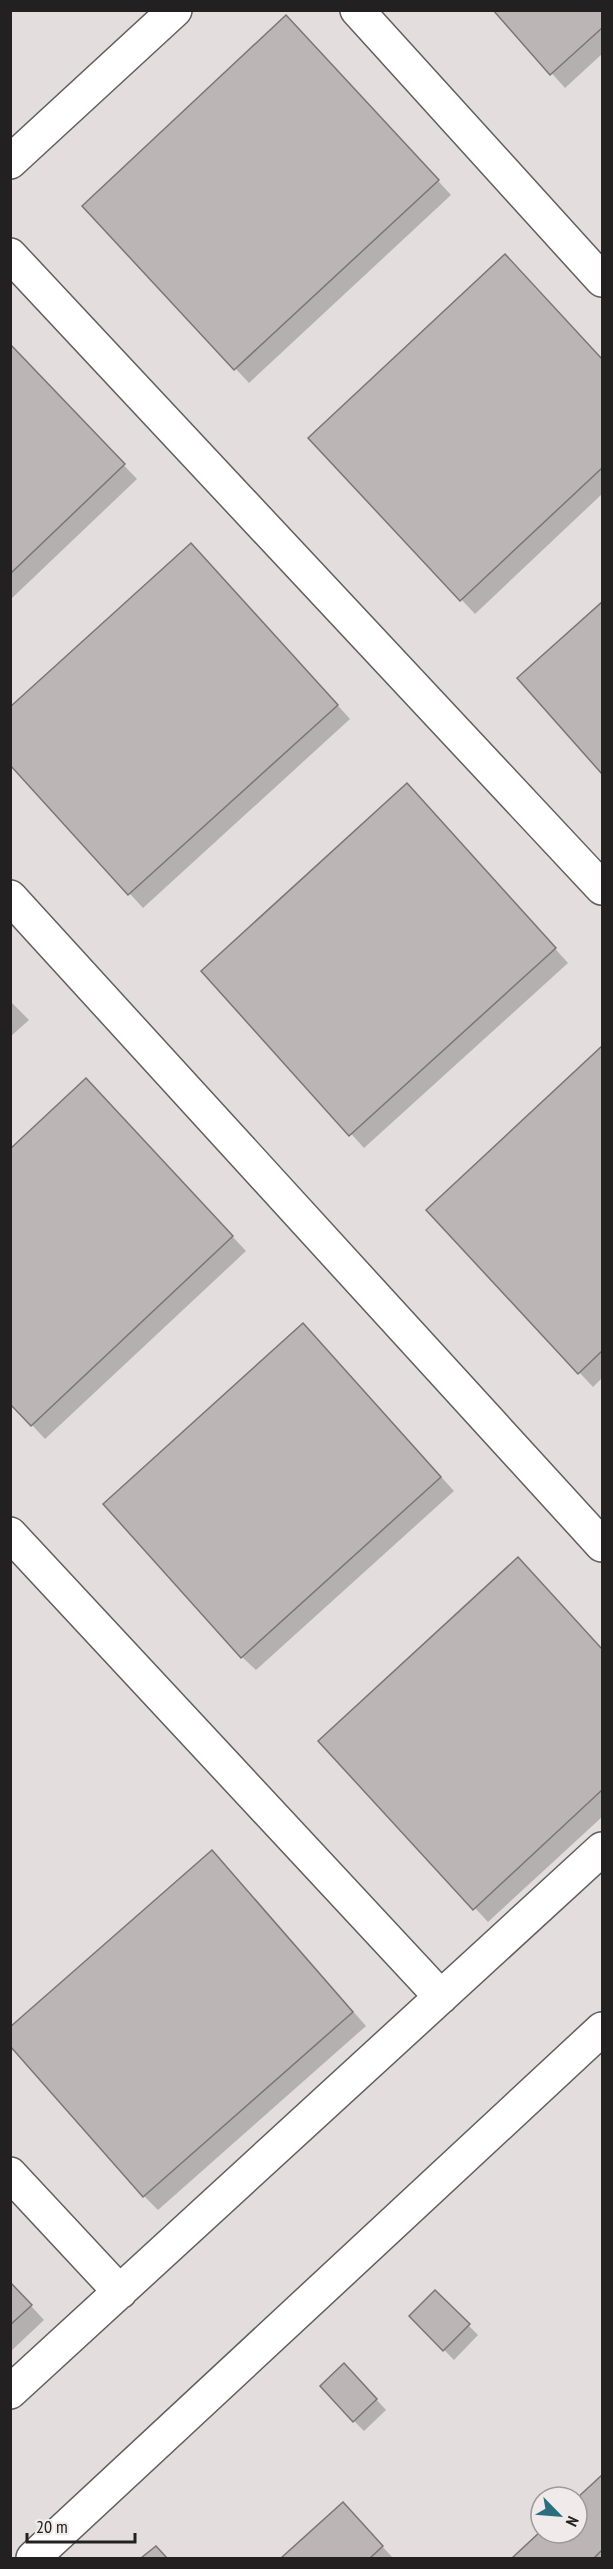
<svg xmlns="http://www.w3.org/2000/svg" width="613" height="2569" viewBox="0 0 613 2569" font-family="'PT Sans Narrow',sans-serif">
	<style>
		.shadow { fill: #0003 }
		.building { fill: #bbb5b6; stroke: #7b7676; stroke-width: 1.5 }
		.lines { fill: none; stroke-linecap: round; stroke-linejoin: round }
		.minor-casing { stroke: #635e5f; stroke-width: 36 }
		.minor { stroke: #fff; stroke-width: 33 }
	</style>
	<rect width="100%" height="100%" fill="#e3dddd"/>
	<path class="shadow" d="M495,10H602V54L565,88Z
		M300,31L451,195L249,383L84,206Z
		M519,270L602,360V494L475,614L310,438Z
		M10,346L137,479L10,600Z
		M205,558L350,719L143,908L10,763Z
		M602,604V772L519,679Z
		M420,799L568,963L364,1148L203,971Z
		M10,1001L29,1020L10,1037Z
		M602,1048V1378L593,1387L428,1210Z
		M100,1094L246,1251L45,1439L32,1425Z
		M316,1339L454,1491L256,1670L242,1657Z
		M532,1573L602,1650V1817L488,1922L321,1741Z
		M225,1866L366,2026L158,2210L144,2196Z
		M10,2283L44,2320L10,2352Z
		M435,2292L478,2335L454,2360L411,2316Z
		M354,2375L386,2410L364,2431L354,2421Z
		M602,2477V2558H514L541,2533H577V2500Z
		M343,2504L393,2558H283Z"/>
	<path class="building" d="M493,10H602V28L550,75Z
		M286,15L439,180L234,370L82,206Z
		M505,254L602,359V468L460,601L308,438Z
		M10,344L125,464L10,574Z
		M191,543L338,705L128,895L10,765V707Z
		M602,602V774L517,678Z
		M407,783L556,948L349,1136L201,971Z
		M602,1046V1351L578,1374L426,1210Z
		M86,1078L233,1236L31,1426L10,1404V1149Z
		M303,1323L441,1477L241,1658L103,1504Z
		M518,1557L602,1649V1790L473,1910L318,1741Z
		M212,1850L353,2012L143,2197L10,2046V2027Z
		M10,2282L32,2305L10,2325Z
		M435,2290L470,2324L443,2351L409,2316Z
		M344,2363L377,2399L353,2422L320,2386Z
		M602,2475V2550L594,2558H512L541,2531L577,2533V2498Z
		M343,2502L383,2546L370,2558H281Z
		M156,2546L167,2558H141Z"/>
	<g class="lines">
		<defs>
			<path id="minor" d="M357,10L602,280
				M10,162L175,10
				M10,255L602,888
				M10,897L602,1545
				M10,1534L441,1997
				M10,2174L120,2292
				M10,2392L602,1849
				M33,2558L602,2029"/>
		</defs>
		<use href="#minor" class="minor-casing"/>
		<use href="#minor" class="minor"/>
	</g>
	<rect width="613" height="2569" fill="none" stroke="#222020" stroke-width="24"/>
	<g transform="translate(559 2515) rotate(115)"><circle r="28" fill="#f0eaeb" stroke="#9e999a" stroke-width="1.5"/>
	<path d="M0-4.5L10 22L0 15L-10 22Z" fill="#2b6f7f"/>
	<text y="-9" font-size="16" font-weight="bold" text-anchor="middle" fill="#222020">N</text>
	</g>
	<path d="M27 2533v9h108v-9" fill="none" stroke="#222020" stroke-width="3"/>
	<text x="36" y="2533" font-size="18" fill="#222020" stroke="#f0eaeb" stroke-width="4.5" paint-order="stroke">20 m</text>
</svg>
